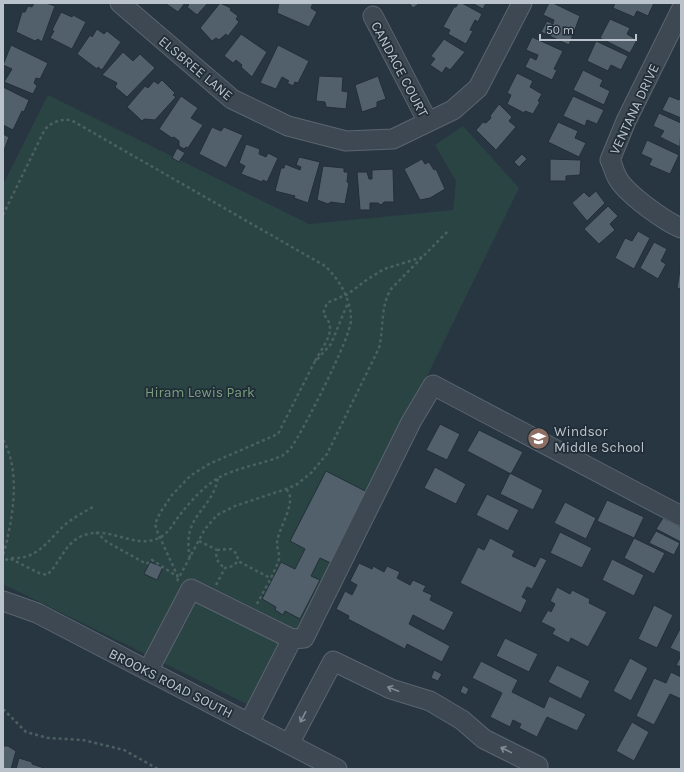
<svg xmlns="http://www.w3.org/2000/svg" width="684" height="772" viewBox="0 0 684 772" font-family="Karla,sans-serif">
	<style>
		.green { fill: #2a4343 }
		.building { fill: #52606c; stroke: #232f39 }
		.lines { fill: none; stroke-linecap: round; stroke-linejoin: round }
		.minor-casing { stroke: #5b656f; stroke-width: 21 }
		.path { stroke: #4b6061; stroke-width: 2.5; stroke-dasharray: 3 3; stroke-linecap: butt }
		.minor { stroke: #3d4852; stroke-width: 19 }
		.oneway { stroke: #828b95 }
		.labels { text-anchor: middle; stroke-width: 3.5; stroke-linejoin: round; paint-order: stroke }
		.street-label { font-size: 14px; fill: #bac2cb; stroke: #212d37 }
		.park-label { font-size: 14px; fill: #79a07e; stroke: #212d37 }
		.poi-label { font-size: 14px; fill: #bac2cb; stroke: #212d37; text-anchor: start }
	</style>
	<rect width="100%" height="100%" fill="#283642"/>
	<path class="green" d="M48,95L309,224L453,210L456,181L435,145L463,126L519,188L263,712L3,584V185Z"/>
	<path class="building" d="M34,3H46L55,6L42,42L38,39L35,41L16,32L22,12H25L28,6L32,7Z
		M165,3H185L178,12Z
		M186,3H208L197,15L187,7L189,5Z
		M220,3L231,8L230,10L238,16L236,19L239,22L228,36L226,34L219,40L216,38L212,41L200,28Z
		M279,3H313L311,8L317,12L309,27L277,13Z
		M409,3H420L413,8Z
		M458,3H462L482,14L478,22L475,20L470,30L473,31L466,44L448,34L450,30L443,27L454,7H456Z
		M472,3H486L483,9Z
		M549,3H553L580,16L569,45L541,32L547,21L553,24L554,20L543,15Z
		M615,3H654L648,16L637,11L634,17L613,8Z
		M61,12L72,17L73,15L86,22L72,49L50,38L54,31L52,30Z
		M610,19L630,28L627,34L637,40L630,53L600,38Z
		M97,29L104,34L107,31L121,42L102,70L98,67L97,69L77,54L90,35L92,37Z
		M241,34L267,52L252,77L241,67L242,65L236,60L233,63L224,56Z
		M532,37L563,51L554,69L557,70L552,80L525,67L530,57L536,60L538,55L526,50Z
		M444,39L465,52L450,70L446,67L442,73L430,65L435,59L431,56Z
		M596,41L628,56L621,70L611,65L608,71L587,61Z
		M11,45L48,63L40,79L36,78L34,83L37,86L33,94L4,82L12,69L3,65Z
		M278,45L309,61L298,83L295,82L293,86L287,83L289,81L282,77L276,89L260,83Z
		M123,52L133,61L140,54L155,68L127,97L115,87L117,83L102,75Z
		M583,70L603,80L600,86L610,91L604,105L573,90Z
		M517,73L533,81L530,87L542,94L538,101L540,102L533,114L525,111L524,113L507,104L511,95L507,93Z
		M319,76L343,77L342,91L348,92L346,109L326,107L325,102L316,101Z
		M378,76L386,99L377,102V107L362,112L355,85Z
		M162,80L175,93L173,95L176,97L155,120L144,119L142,121L127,107L145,86L148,88L154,81L158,84Z
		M3,87L29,100L24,112L22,111L13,130L3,125Z
		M181,96L198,108L191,118L203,125L188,148L186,147L184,149L179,146V141L174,137L172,138L159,129Z
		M573,96L604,110L597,124L587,120L585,126L563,116Z
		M669,96L679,100L681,96V118L662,110Z
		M499,104L512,117L509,121L516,127L496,150L476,130L483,122L486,123L491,118L490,116Z
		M659,113L681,123L680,147L660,137L664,131L653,126Z
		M558,122L578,131L575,138L586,143L579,157L548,142Z
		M212,127L221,131L224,127L243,135L226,168L199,154Z
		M3,134L9,137L3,153Z
		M647,140L679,155L670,174L649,165L652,159L641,154Z
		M246,144L260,149L259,154L266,157L268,153L278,158L267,182L263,180L262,182L241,174L245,166L239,163Z
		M177,148L185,153L179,162L172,158Z
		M522,154L527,159L519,167L514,162Z
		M299,157L320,162L308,203L294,198L295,196L275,191L281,168H284L285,164L300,170L301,167L296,165Z
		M422,159L425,164L429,162L434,170L436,169L445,189L430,198L420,200L404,169Z
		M550,159L581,160L580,175L566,176V181H550Z
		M323,166L344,168V172H348L347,182L349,183L345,204L331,202L328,204L317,200Z
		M393,169L394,202H384L381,205L378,203H370V210H360L357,172H367L369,179H372V170Z
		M596,191L605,203L587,221L572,203L584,192L589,197Z
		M608,206L618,216L610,224L615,230L599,244L584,229Z
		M638,231L650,238L634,269L615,258L625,238L632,241Z
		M654,242L667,249L661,261L666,264L658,279L640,268Z
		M681,264V289L677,288Z
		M440,424L460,434L447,460L426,450Z
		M479,430L523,452L511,474L467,451Z
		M435,467L466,484L456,504L424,488Z
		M326,471L371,494L335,565L320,558L311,576L320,580L300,619L285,611L283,615L275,610L276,607L262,599L281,562L295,569L305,549L290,541Z
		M510,473L543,490L533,510L500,494Z
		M487,494L519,510L508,531L476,515Z
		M607,500L644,517L634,538L597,521Z
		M565,502L596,518L586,539L554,523Z
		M663,518L681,527V542L656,529Z
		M656,531L680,543L674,555L649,543Z
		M560,532L592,548L582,568L550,553Z
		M490,538L515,551L512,556L535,567L540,557L547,560L532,589L527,587L522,597L527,600L521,613L460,583L478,547L484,550Z
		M634,538L665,553L654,574L624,558Z
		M612,559L644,575L634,596L602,580Z
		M150,562L163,567L157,580L144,574Z
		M359,563L372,569L373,566L384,572L387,566L400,572L397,578L410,585L413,580L426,586L423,591L432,595L430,600L454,612L444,631L413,615L409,624L450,646L442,662L407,644L405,649L348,619L349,616L336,609L345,591L352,595L357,585L350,581Z
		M557,587L570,594L572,590L590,599L589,603L607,612L588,647L571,638L569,643L552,634L555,629L541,622L548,610L551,612L555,604L550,601Z
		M654,605L673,615L657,648L638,639Z
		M681,627V653L670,648Z
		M505,638L538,654L529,672L496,656Z
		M681,656V667L676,665Z
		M630,658L648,668L631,701L613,691Z
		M481,661L518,680L512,692L544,708L549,696L586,714L577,731L547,717L537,737L519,728L521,724L513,720L510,727L490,717L502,693L472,678Z
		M557,665L590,681L581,699L548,682Z
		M434,670L442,674L438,681L431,678Z
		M671,672L681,677V699L670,694L654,725L636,716L654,678L666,683Z
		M463,685L469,689L466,695L460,692Z
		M632,722L649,732L634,761L616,751Z
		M3,746H8L16,751L11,769H3Z
		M19,758L32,762V764L47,769H16Z"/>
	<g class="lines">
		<defs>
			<path id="minor" d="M120,3L232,99L288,126L346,141L393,139L453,110L478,88L522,3
				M681,10L626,121L610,160C613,165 614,172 617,177C625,193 664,221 681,228
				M373,16L428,122
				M3,601L37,613L337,769
				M292,639L304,638L411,422L433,385L681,516
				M148,671L191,589L292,639L249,723
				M289,744L333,661L391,689L430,701L462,720L484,739L538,766L537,769"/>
		</defs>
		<use href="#minor" class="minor-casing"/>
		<path class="path" d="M3,215L45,129C53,122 59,119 71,120L325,266C339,279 351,299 351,320C351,337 303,431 291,448C289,451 285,453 282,456C262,464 236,468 218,478C203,487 189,503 179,516C173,524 169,532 161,537C134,552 107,521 78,538C64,546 59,564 47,575L39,573L9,558L3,562
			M315,361C324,344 339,329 323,314L327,303L348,294L365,281L384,269L423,257
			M3,440C22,472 12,523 3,556
			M96,532L107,542L143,562L146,564L152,560L178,577
			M199,541L217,550C215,558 218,564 225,568
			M217,550L231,549L237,554L238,561
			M11,558C39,560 48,539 67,523C75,517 84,512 93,507
			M190,558C181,515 212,511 218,478
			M178,577L157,531L155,524L160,513L172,495L190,476L209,464L278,434L314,363L331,344L347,305
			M177,581L205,529L217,515L235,506L286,489L296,485L311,473L327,454L379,348C384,328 380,307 391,289L448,231
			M216,585L225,568L233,566L238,561L270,578
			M257,604C264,590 274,575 279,559C280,555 277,549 277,544C277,529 299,501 286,489
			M3,709L26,732L48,738L83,740L124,750L158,769"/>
		<use href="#minor" class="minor"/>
	</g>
	<defs><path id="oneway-shaft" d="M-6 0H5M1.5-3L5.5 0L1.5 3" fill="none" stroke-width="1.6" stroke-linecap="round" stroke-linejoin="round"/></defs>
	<g class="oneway">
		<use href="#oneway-shaft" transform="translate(393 689) rotate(-159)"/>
		<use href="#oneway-shaft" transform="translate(303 717) rotate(118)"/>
		<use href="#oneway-shaft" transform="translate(506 750) rotate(-154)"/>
	</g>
	<defs>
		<symbol id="school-disc" viewBox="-11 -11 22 22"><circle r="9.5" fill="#8d6e63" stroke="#212d37"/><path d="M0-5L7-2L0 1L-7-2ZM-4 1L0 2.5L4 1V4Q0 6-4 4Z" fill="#fff"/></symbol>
	</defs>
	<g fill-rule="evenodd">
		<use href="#school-disc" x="526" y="426" width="25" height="25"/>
	</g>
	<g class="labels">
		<g class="street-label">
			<text transform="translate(196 68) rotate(40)" y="5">ELSBREE LANE</text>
			<text transform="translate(400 69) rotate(62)" y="5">CANDACE COURT</text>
			<text transform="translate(634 109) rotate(-65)" y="5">VENTANA DRIVE</text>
			<text transform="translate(171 683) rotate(27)" y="5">BROOKS ROAD SOUTH</text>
		</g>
		<g class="park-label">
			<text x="200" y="397">Hiram Lewis Park</text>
		</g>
		<g class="poi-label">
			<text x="554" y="436">Windsor<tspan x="554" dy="16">Middle School</tspan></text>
		</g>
	</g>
	<rect width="684" height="772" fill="none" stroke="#bac2cb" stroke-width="8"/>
	<path d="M540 34v6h96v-6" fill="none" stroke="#bac2cb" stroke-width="2"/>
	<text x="546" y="34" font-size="12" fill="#bac2cb" stroke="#212d37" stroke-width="3" paint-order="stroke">50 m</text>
</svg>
